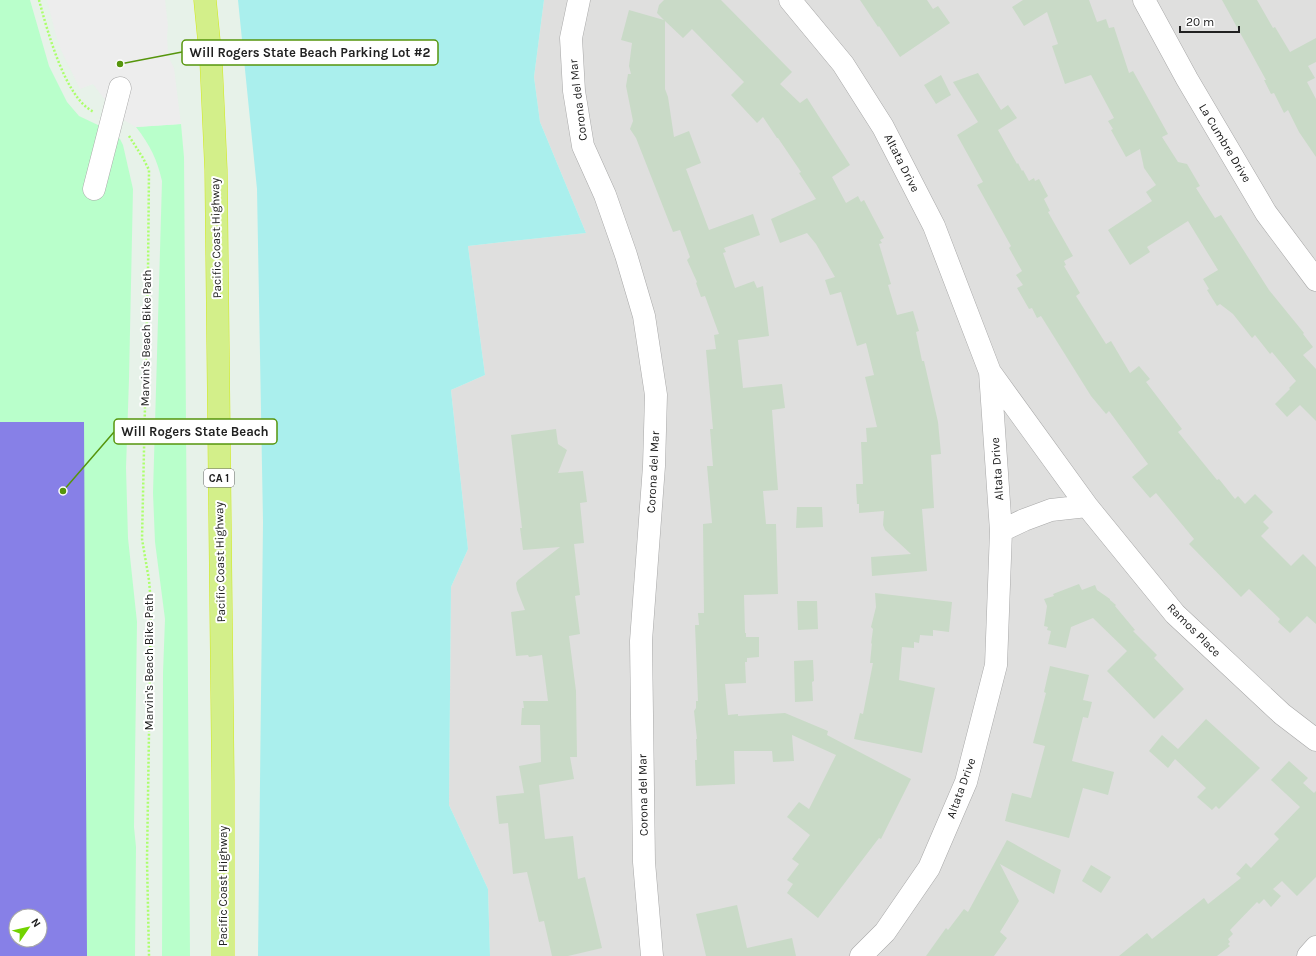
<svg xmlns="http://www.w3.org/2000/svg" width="1316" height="956" viewBox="0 0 1316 956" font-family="Karla,sans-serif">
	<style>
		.residential { fill: #dfdfde }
		.grass { fill: #aaefed }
		.sand { fill: #b9ffcb; fill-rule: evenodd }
		.pitch { fill: #8780e7; fill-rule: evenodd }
		.parking { fill: #ededed }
		.building { fill: #c9dac7 }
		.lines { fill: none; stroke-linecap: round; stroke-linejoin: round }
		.minor-casing { stroke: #a8a8a8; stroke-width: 23 }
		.highway-casing { stroke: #d2ea1b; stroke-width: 23 }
		.path { stroke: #acff6c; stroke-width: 2.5; stroke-dasharray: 2 2; stroke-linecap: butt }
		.minor { stroke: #fff; stroke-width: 22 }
		.highway { stroke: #d3ef8a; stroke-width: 22 }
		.labels { text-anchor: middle; stroke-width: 4; stroke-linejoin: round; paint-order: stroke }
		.shield { fill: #fff; stroke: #646464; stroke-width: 1 }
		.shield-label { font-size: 11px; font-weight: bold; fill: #212121 }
		.street-label { font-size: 12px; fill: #212121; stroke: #fff }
		.leader { fill: none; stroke: #56950c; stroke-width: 1.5 }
		.callout-dot { fill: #56950c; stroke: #fff; stroke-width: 1.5 }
		.callout { fill: #fff; stroke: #56950c; stroke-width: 1.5 }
		.callout-label { font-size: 13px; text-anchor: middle; font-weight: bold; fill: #212121 }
	</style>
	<rect width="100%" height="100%" fill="#e7f2e9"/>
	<path class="residential" d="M544,0H1316V956H490L488,889L449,805L451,587L468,549L451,390L485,375L468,246L586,233L540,122L534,77Z"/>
	<path class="grass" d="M238,0H544L534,77L540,122L586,233L468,246L485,375L451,390L468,549L451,587L449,805L488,889L490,956H258L263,522L257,189Z"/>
	<path class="sand" d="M0,0H30L49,66L67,102L79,116L100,126L114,134L120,139L123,145L133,189L129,379L126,468L128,538L137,622L134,827L136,847L135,956H0ZM16,916H40V940H16Z
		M181,124L184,157L190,956H162L163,673L165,619L155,542L153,493L162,181C157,159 150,145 136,127Z"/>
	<path class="pitch" d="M0,422H84L87,956H0ZM16,916H40V940H16Z"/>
	<path class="parking" d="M47,0H165L168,26L167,36L168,53L169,58L174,68L181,124L136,127L103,108L105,103V100L93,84L80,89L61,50L56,35Z"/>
	<path class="building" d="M664,0H721L792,72L780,84L800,103L807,98L850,165L832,177L846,203L858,196L861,202L864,200L884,238L880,240L882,243L879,244L891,284L888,285L897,315L913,311L919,331L916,332L922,361H924L938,422L941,454L931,455L934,508L922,509L927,571L872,576L871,557L911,554L885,530L883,525L884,511L859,513V504H857L856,484H863L861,442H867L866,428L877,427L865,377L874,375L866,343L857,346L841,292L830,295L825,280L835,277L816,244L807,233L780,243L771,219L816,199L799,173L801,172L778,138H777L763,117L757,123L731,95L744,82L692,29L683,38L665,21V89L668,97L674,137L689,131L701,163L686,169L709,230L753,214L760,235L724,248L726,252L723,253L735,288L754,281L757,288L763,286L769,336L738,340L743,388L782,384L785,408L772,410L778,490L763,491L766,524H776L778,594L744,595L745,633H746V637H759V657L747,658V662H745L746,683L725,684L728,715L738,714V716L785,713L828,731L827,735L911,779L881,839L879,838L818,918L787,893L793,884L787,880L799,864L792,859L810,835L787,817L799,802L809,809L836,755L792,735L794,761L773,762L772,751H734L735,784L696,786L695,760H697L696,739H697L694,711L696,708V701H698L695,625H699L698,613H704L703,524L712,523L707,466H713L710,429H713L706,350L716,349L714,335L719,334L705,296L701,297L696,283L697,282L687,260L690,257L680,230L673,232L636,138L630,129L633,121L626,86L628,74H631L629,66L632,43L621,40L629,10L664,20L657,13L659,5Z
		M860,0H927L933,9L938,6L950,23L900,57L879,26L878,27Z
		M1023,0H1089L1097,22L1106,19L1109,28L1114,27L1129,73L1133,71L1168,134L1162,137L1178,162L1187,164L1200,186L1196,188L1215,218L1221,215L1269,290L1304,333L1303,334L1313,347L1303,355L1316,369V421L1300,405L1287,417L1275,404L1290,389L1289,388L1296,381L1272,352L1270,354L1255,335L1252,338L1233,314L1220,304L1217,306L1207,290L1209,289L1203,279L1218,270L1188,221L1147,247L1150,252L1130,265L1108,230L1152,201L1146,192L1156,185L1144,168L1140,149L1126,157L1111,130L1113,129L1108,121L1114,118L1091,75L1065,84L1052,46L1058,44L1047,12L1024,26L1012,7Z
		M1222,0H1257L1273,28L1275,27L1290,52L1316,38V62L1308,66L1315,78L1307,82L1316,99V157L1299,132L1288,110L1284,113L1274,93L1271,94L1264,80H1266Z
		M978,73L1001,110L1008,105L1017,118L998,130L1017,164L1018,163L1022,171L1023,170L1029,181L1034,178L1035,181L1039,179L1048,196L1044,199L1050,211L1048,212L1073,256L1064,261L1066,265L1064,266L1080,293L1076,296L1106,344L1111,341L1130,373L1139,366L1150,379L1146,382L1182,429L1178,432L1217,480L1219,479L1235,499L1238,496L1245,504L1255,494L1273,512L1263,522L1269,528L1261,536L1291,566L1303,554L1316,567V624L1307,616L1290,633L1278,622L1280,619L1249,589L1241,597L1189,544L1194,539L1156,493L1150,498L1132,477L1148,464L1109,411L1106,414L1091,396L1041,316L1037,318L1032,308L1029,309L1017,288L1023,285L1016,275L1022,271L1009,248L1011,246L977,185L983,182L957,135L978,122L953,82Z
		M941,75L951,95L936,104L924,85Z
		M556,429L558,444L567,450L558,473L583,471L587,502L580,503L584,543L574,544L580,595L575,596L580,634L569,636L576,691L577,757H570L574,779L539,785L545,839L573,836L578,879L585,877L602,948L568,956H552L544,921L539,922L527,872L513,874L508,823L499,824L496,796L524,793L519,766L541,762L540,725H521L522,708H524L523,701H548L542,655L529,657L528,655L516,656L511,612L525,610L517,590L516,583L518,580L560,547L523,550L520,528H522L511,435Z
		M797,507H822L823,527L796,528Z
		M1079,584L1082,590L1095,585L1097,590L1110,599V600L1116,605L1115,606L1135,630L1133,631L1157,655L1154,658L1184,689L1154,719L1107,671L1127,651L1093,618L1071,627L1066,648L1048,644L1051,631L1047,630L1048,627L1044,626L1047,606L1044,599L1054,596L1053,594Z
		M875,593L952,602L949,632L933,630V636L920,635L919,643L914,642V648L902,647L899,680L935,688L922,753L854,739L860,713L863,714L873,663H870L872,643L871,644L873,629L871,627L876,607Z
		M797,601H817L818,629L798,630Z
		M813,660L814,681L812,682L813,701L795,702L794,661Z
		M1050,666L1089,675L1083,700L1092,702L1088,718L1083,717L1072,761L1114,772L1108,795L1083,788L1069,838L1005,821L1012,793L1031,798L1045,746L1033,743L1046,693L1044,692Z
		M1206,719L1260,768L1219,809L1216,806L1212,810L1197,797L1206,788L1175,759L1168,768L1149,751L1162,735L1178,749Z
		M1289,761L1308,778L1303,783L1314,793L1316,791V877L1297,896L1282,881L1273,889L1281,896L1271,907L1264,899L1259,904L1257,902L1230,930L1233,934L1228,939L1230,942L1228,944L1230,946L1217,956H1119L1147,933L1152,939L1204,898L1208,904L1241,878L1236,874L1246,863L1251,868L1279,839L1274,834L1300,807L1271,780Z
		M1007,840L1061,870L1054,894L1000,864L1019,901L1000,932L1007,938L994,956H926L946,928L948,930L964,909L968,912Z
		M1091,865L1111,877L1101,893L1082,881Z
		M737,905L747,948L792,938L796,956H706L696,914Z"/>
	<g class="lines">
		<defs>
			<path id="minor" d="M579,0L571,38L574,91L583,146L605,195L626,255L644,316L656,395L654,466L641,641L644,862L652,956
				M790,0L843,64L883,127L934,226L990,372L1001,531L996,665L966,782L929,868L885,932L861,956
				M1144,0L1187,79L1266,213L1316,280
				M94,189L120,88
				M990,372L1087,506L1175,614L1282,714L1316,740
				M1001,531L1024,520L1051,510L1087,506
				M1308,956L1316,947"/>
			<path id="highway" d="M205,0L211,61L216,170L223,782V956"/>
		</defs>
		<use href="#minor" class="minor-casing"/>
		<use href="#highway" class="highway-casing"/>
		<path class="path" d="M39,0C47,29 65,99 94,112
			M129,136L143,158L149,170L148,273L142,539L149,580L151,604L147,860L149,956"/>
		<use href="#minor" class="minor"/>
		<use href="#highway" class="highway"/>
	</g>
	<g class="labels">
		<rect class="shield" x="204" y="469" width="30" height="18" rx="3"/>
		<g class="shield-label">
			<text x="219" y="482">CA 1</text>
		</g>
		<g class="street-label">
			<text transform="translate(578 100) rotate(-97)" y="4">Corona del Mar</text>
			<text transform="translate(1225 143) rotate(59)" y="4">La Cumbre Drive</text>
			<text transform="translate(902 163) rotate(63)" y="4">Altata Drive</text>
			<text transform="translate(216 238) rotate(-91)" y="4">Pacific Coast Highway</text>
			<text transform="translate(146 338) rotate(-89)" y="4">Marvin's Beach Bike Path</text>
			<text transform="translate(997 469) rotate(-94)" y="4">Altata Drive</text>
			<text transform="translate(653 472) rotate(-87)" y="4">Corona del Mar</text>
			<text transform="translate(220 562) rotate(-91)" y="4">Pacific Coast Highway</text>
			<text transform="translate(1194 630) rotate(45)" y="4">Ramos Place</text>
			<text transform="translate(149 662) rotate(-90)" y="4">Marvin's Beach Bike Path</text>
			<text transform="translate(961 788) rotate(-70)" y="4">Altata Drive</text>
			<text transform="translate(643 795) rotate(-91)" y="4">Corona del Mar</text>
			<text transform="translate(223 886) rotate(-90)" y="4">Pacific Coast Highway</text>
		</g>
	</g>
	<path class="leader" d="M120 64L182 52M63 491L114 432"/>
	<g class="callout-dot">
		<circle cx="120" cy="64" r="4"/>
		<circle cx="63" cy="491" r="4"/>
	</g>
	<g class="callout">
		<rect x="182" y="40" width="256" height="25" rx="4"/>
		<rect x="114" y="419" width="163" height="25" rx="4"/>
	</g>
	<g class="callout-label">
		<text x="310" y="57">Will Rogers State Beach Parking Lot #2</text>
		<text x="195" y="436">Will Rogers State Beach</text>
	</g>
	<g transform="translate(28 928) rotate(56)"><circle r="19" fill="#ffffff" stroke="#a6a6a6"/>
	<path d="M0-3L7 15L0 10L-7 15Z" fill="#72d300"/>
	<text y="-6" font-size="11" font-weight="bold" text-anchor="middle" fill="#212121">N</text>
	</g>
	<path d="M1180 26v6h59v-6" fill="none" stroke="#212121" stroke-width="2"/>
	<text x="1186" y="26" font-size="12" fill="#212121" stroke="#ffffff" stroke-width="3" paint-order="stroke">20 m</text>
</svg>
